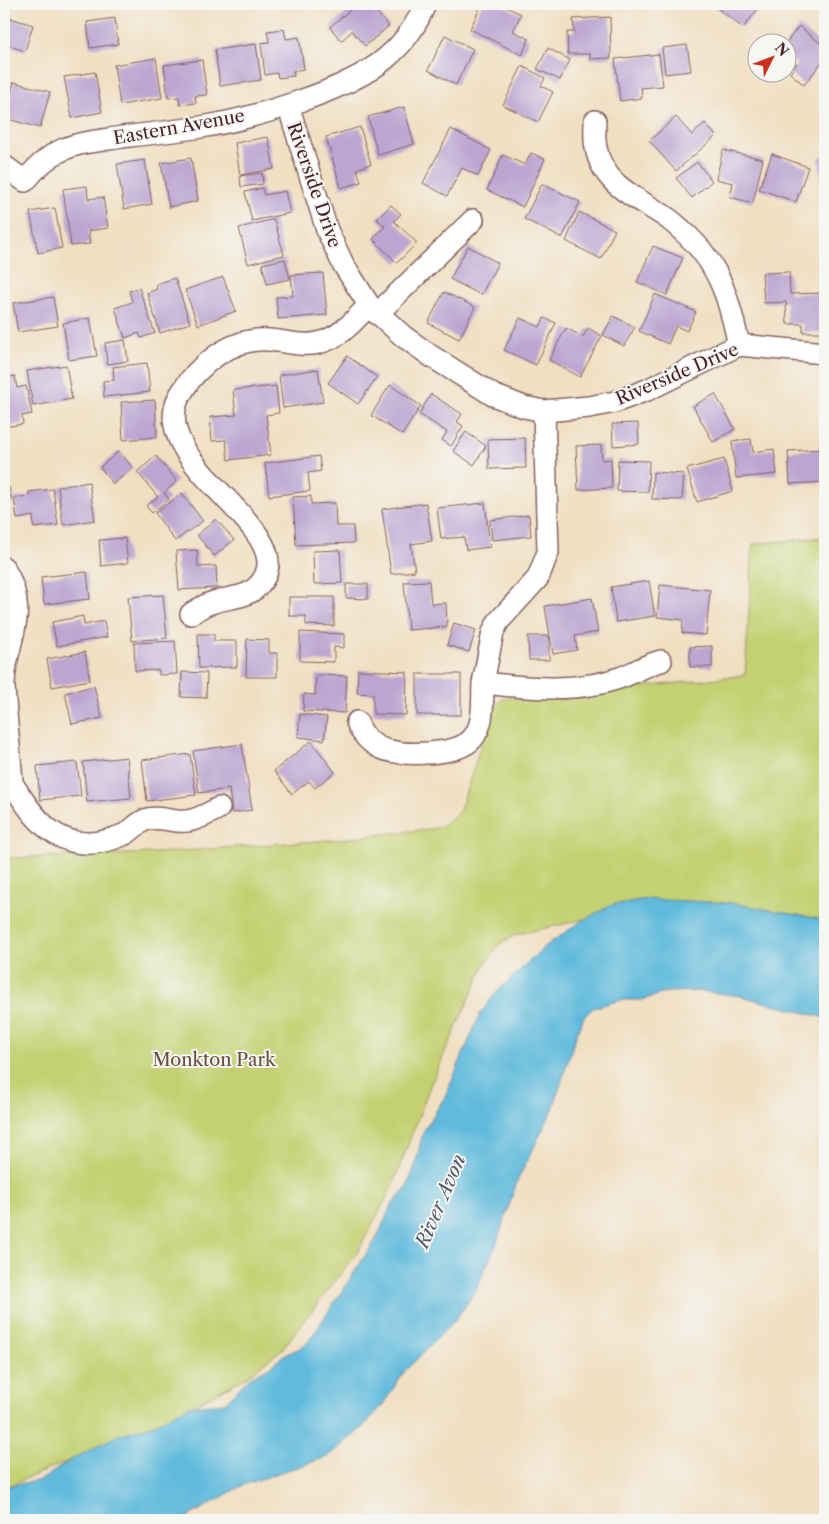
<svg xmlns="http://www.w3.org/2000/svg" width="829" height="1524" viewBox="0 0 829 1524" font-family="'Libre Caslon Text',serif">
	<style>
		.green { fill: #c4d172; stroke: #87784e }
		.water { fill: #5ebadc; stroke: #546c84 }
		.building { fill: #bca6d1 }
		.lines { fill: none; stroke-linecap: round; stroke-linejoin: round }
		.minor-casing { stroke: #846260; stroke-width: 24 }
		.minor { stroke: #fff; stroke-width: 21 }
		.labels { text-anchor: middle; stroke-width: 4; stroke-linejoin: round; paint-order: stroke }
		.street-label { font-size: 18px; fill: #4a1f2b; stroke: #f6f6f2 }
		.park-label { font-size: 18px; fill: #684c3d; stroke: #f6f6f2 }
		.water-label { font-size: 19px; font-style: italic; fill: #515569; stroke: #f6f6f2 }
	</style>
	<rect width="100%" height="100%" fill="#f6f6f2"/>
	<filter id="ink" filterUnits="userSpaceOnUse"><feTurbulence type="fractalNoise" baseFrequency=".02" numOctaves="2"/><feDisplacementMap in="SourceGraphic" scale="10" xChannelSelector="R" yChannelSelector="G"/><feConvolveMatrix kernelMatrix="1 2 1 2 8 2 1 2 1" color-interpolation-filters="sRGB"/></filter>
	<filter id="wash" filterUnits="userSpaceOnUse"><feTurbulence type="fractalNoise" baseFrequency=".0096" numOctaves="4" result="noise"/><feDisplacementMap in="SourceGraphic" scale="20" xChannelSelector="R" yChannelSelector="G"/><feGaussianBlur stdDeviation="1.12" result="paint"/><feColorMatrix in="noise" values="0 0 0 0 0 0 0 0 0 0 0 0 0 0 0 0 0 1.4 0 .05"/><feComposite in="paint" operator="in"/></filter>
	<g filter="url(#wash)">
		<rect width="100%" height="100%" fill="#f0dfc1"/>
		<path class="green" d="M825,537V947L616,912L515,935L501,943L484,966L430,1086L392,1187L357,1253L282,1349L245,1378L165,1420L4,1488V858L155,853L342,839L437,828L449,821L460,810L493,708L504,698L608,691L745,675L753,544Z"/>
		<path class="water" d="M646,899L732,903L825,920V1018L741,996L699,991L667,992L642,1000H620L593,1008L584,1017L576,1035L553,1109L518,1179L496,1245L475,1292L455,1320L404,1372L382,1406L361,1429L327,1457L243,1485L182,1520H4V1490L8,1486L41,1480L69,1461L118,1435L155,1424L188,1406L225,1403L249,1378L271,1366L284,1355L300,1348L309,1341L377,1238L391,1206L407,1187L415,1166L423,1132L446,1095L480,1014L495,994L543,948L580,922L611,905Z"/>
		<g id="blocks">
			<path class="building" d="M357,4H370L389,26L365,46L352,31L341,41L330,27Z
				M482,4H499L521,14L513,31L529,39L522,55L470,29Z
				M712,4H762L743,28Z
				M4,16L33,25L25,51L4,44Z
				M610,17L611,58L590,59V54H568L567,32H574L573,19Z
				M115,18L118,44L90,48L87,22Z
				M799,26L825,47V58L804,85L790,73L797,64L786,56V43Z
				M284,29L286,39L299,37L304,69L293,71L294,76L278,78L277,73L265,75L261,43L269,42L267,31Z
				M445,35L473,49L456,85L428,70Z
				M256,44L261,80L220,86L215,50Z
				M687,45L691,71L665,74L662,48Z
				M548,48L570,60L560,80L537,69Z
				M659,54L663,86L641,88L642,98L620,101L615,59Z
				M156,58L162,98L120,105L114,65Z
				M202,60L207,95L195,96L196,103L180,105L179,97L168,98L164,65Z
				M522,66L545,78L541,86L553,92L538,122L503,105Z
				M95,72L102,112L72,118L64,77Z
				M14,82L50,92L40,128L4,118Z
				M404,107L414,144L378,155L368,117Z
				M676,117L692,135L705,123L716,136L676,171L649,141Z
				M360,127L371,164L357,169L361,182L341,188L326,137Z
				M451,129L491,150L478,176L462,168L447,196L423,183Z
				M268,137L274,169L240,175L235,143Z
				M723,150L763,159L753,203L730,197L733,183L716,179Z
				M531,153L545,159L523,207L487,190L503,155L525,165Z
				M772,154L808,167L796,202L759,189Z
				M825,156V185H822L819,157Z
				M191,158L198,201L169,207L161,163Z
				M145,160L152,204L124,209L117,164Z
				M697,162L712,181L692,198L676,178Z
				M262,173L263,184L241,187L240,176Z
				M542,184L580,202L562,238L524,219Z
				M87,186L88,199L103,197L108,228L88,231L90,244L71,246L63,189Z
				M262,188L264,195L285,191L290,213L252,221L245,192Z
				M391,205L401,214L394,221L417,243L397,263L373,239L385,226L377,219Z
				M55,208L62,248L38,253L30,212Z
				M579,212L615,230L601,259L566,241Z
				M274,219L284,255L248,264L239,228Z
				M468,246L498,263L481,295L450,279Z
				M653,246L683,258L667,295L637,282Z
				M285,259L290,279L267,284L262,264Z
				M789,272L790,294L825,293V322H822L823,332H803V324H787L786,302L764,303L762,273Z
				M323,273L327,315L278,319L276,297L293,296L291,275Z
				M223,277L236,311L198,325L185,290Z
				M175,278L190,323L160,333L147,293L157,289L156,284Z
				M139,288L155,333L141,338L139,333L125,338L115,308L132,302L129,291Z
				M444,292L475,307L459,339L428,323Z
				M655,294L696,312L687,331L676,326L668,344L639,331Z
				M53,297L58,326L18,332L13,303Z
				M613,316L635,327L624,346L603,335Z
				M90,318L97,356L69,360L63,323Z
				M520,318L540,327L544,318L556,323L536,365L504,350Z
				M566,328L583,337L588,328L602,336L580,377L549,360Z
				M125,340L128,361L107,364L105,343Z
				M347,356L377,377L358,404L328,383Z
				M147,363L150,392L104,397L103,381L114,380L113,367Z
				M66,365L72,399L33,406L27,371Z
				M318,369L323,402L283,408L279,375Z
				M15,376L17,388L26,386L32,414L22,416L23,424L4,427V378Z
				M390,385L421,406L402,435L371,415Z
				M276,386L279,413L266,415L271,455L228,460L226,440L212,441L210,417L236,415L233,390Z
				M431,394L462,414L457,422L463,426L451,446L442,440L447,432L419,414Z
				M715,394L735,429L713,442L693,406Z
				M155,400L157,437L123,440L121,402Z
				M638,423L639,444L613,446L612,424Z
				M466,432L486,446L474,465L453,451Z
				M525,438L526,468L489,469L488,439Z
				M751,439L753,452L774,449L777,474L736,478L732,441Z
				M601,445L602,460L611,459L612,488L578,490L576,446Z
				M825,449V482L790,484L788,451Z
				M119,451L133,468L113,484L100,467Z
				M156,456L177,481L164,493L169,499L152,513L146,506L158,497L137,472Z
				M319,456L321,471L308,473L310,491L269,496L265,463Z
				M724,459L733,491L697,502L687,469Z
				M618,460L649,461L648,492L617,491Z
				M653,472L684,474L682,500L652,499Z
				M89,482L95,520L63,525L58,487Z
				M9,487L12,501L4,502V488Z
				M53,489L58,525L34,528L33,516L17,519L14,498L29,496V492Z
				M182,493L203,521L175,541L155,513Z
				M311,496V504L335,503L336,526H353L354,543L296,545L293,497Z
				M426,503L432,541L411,544L415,571L391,574L382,509Z
				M485,503L490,547L466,550L464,537L441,539L437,508Z
				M529,515L531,536L492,540L490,520Z
				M216,519L234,540L214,556L197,535Z
				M125,538L128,563L101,566L99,540Z
				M197,550L198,567L216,566L217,588L179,590L176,551Z
				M340,550L342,583L314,584L313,551Z
				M87,572L90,599L44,604L41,577Z
				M429,581L431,604L446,603L447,627L408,630L404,582Z
				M649,581L655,616L616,622L611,587Z
				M346,584H368V599L346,598Z
				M660,585L710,590L706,635L682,633L683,620L657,617Z
				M163,595L167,638L132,641L128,597Z
				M289,597H334V626L306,625V616H289Z
				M592,598L598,632L575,636L577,650L553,654L545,606Z
				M83,616L84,625L104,621L107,637L57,646L52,622Z
				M454,623L476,630L469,652L447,645Z
				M300,632L344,634V648L334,647V662L300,661Z
				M198,634H214V641H237V667L199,668Z
				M528,636H549V660H529Z
				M247,639L269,640V653H277V677H246Z
				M175,641L177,674L159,675V670L135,671L134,643Z
				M712,646V667H690V647Z
				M85,652L90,680L52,687L47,659Z
				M358,670L407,672L406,715L373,714V694L357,693Z
				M182,672L207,673L206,698L181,697Z
				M417,674H461V715H417Z
				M316,675L347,676L345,713L303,711L304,694L315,695Z
				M94,686L102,718L72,724L65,693Z
				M300,714L327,717L324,740L298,737Z
				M311,741L335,772L315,788L309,781L292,794L274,771Z
				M242,744L252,810L232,813L229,789L199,793L193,751Z
				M190,754L196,795L147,801L142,760Z
				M127,757L131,798L87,802L83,762Z
				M77,762L81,796L40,800L37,766Z"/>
		</g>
	</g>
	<g filter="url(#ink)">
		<use href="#blocks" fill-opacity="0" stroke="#846260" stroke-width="1"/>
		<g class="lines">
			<defs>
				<path id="minor" d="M288,105L327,230L343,264L369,305L403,336L431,356L493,395L524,407L544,411L589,407L615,402L647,390L739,345L825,353
					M595,121C595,129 594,139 596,148C604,189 642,199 670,220C681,229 692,239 701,250C724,278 731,310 739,345
					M4,166L25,181C56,143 77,144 122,137C148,134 175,131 201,127C251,119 347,91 385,59C403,44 417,25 425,4
					M377,314L473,220
					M4,568C33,617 3,641 4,687C6,719 10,751 12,783L4,784
					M191,614C197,610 204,605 211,603C226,597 245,599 257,587C312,532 141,466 180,395C197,365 232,337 269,340C285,341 302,347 318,343C340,338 354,321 369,305
					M483,683L493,632L498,622L538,578L548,552L544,411
					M357,722C362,735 372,746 386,750C407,756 458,755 472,739C485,724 482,702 483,683C528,688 579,693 622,677C636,672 647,664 661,661
					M12,783C39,827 66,859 123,835C131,832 137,823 145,820C158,815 174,823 187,821C198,820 209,813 219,808"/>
			</defs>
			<use href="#minor" class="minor-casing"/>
			<use href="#minor" class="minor"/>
		</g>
	</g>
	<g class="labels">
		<g class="street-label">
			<text transform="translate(179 127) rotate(-10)" y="6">Eastern Avenue</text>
			<text transform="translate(314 185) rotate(71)" y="6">Riverside Drive</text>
			<text transform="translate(677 374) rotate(-23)" y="6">Riverside Drive</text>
		</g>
		<g class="park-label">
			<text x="214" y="1066">Monkton Park</text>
		</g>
		<g class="water-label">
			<text transform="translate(440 1201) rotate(-67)" y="7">River Avon</text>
		</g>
	</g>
	<rect width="829" height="1524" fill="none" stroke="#f6f6f2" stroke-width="20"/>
	<g transform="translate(772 58) rotate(48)"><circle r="24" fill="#f6f6f2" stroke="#b1a0a2"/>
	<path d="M0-4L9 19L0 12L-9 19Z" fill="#c8321e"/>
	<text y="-8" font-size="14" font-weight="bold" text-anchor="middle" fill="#4a1f2b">N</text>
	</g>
</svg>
